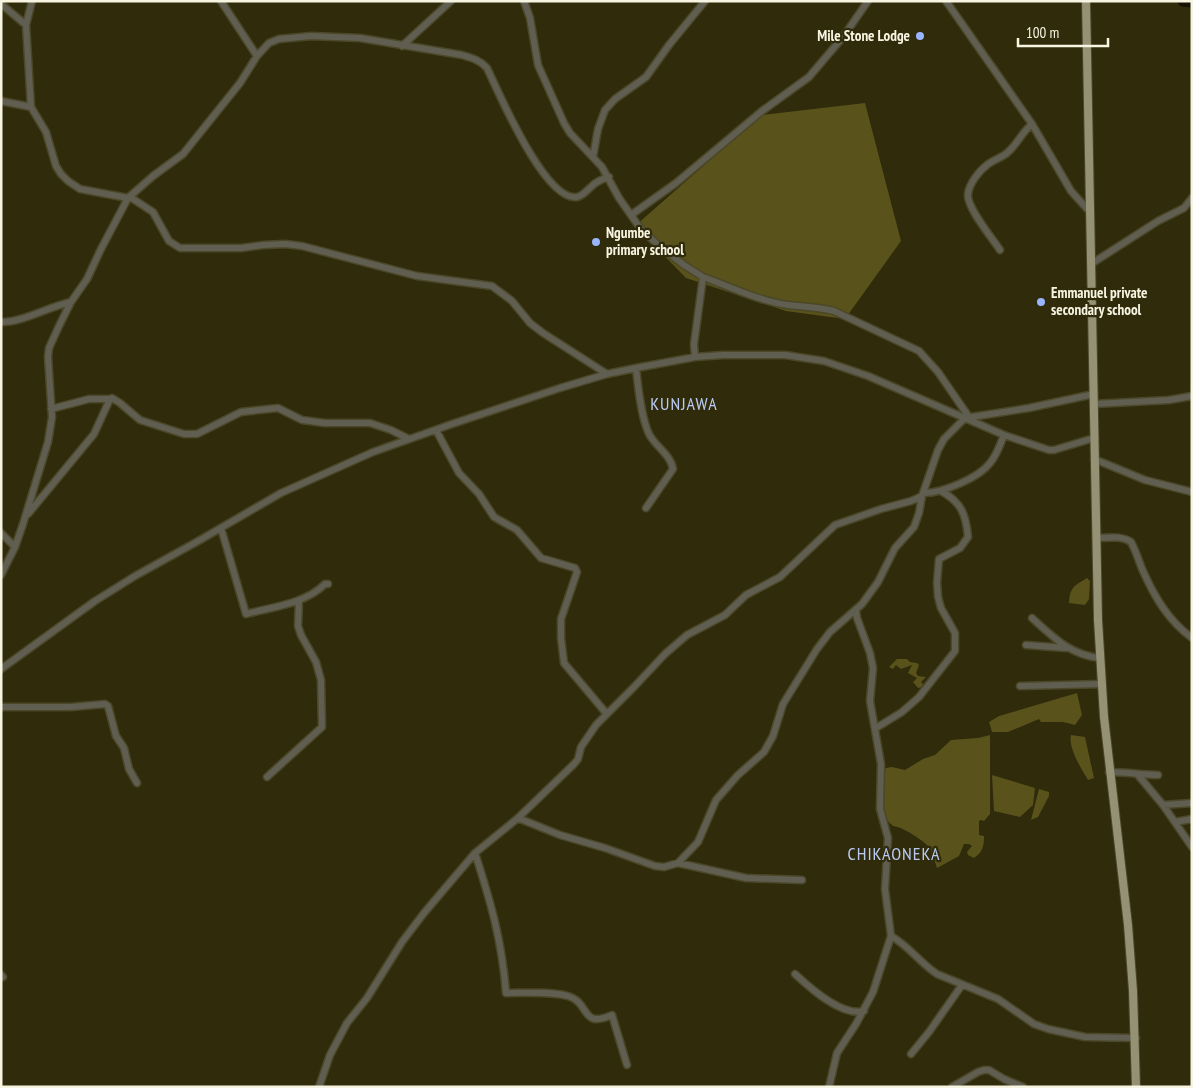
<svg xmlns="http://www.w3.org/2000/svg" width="1193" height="1088" viewBox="0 0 1193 1088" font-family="'PT Sans Narrow',sans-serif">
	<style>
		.green { fill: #59521b }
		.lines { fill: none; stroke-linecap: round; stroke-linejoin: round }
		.river { stroke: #151201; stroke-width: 11 }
		.minor-casing { stroke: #4b4729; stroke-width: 9 }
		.major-casing { stroke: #4b4729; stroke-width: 10 }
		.minor { stroke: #605e50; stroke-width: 6 }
		.major { stroke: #959174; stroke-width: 8 }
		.poi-dot { fill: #99b5fd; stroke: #2f2b0b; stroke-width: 2 }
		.labels { text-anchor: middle; stroke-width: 4.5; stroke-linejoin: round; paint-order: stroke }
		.poi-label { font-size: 15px; font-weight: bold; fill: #f7f5e2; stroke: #2f2b0b; text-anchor: start }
		.quarter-label { font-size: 18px; letter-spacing: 1px; fill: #bacbf3; stroke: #2f2b0b }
	</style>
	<rect width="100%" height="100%" fill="#2f2b0b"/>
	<path class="green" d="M865,103L901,241L845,319L786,311L686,278L635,226L761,115Z
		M1087,578L1090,581L1089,599L1085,605L1069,603C1070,587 1074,586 1087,578Z
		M897,659H907L910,662L917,663L919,665L916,673L918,676L926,677L921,682L923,684L922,687L918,688L913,682L917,678L908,673L912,665L901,669L896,665L893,669L889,667Z
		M1077,693L1082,715L1075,725L1063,722H1041L1039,719L1008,732H992L989,722L999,716Z
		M990,735V814L984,821L981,820L979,821V835L984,836C984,846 983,852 974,858L968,855L967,852L972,846L969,844H964L959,856L937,868C935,862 933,854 930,849C927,842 901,826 893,826C890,823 887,821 885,817C880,806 879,777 886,768L892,767L905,770L923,759L935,755L951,740L978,738Z
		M1071,735L1085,737L1094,778L1088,780C1081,768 1068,748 1071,735Z
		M992,775L1035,788L1033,805L1020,817L994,811Z
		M1039,789L1049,792V796L1038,817L1031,820Z"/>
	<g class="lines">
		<path class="river" d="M1183,1L1192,2"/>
		<defs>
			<path id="minor" d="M221,1L257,56
				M524,1L530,18L538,65L564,123L570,133L602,167L619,198L640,228L658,245L684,265L703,277L694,344L695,357
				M946,1L1032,124L1071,191L1090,212
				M1,4L26,25
				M402,46L451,1
				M1,101L31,107L46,132L56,166L61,174L68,181L80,189L128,198
				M31,107L26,25L32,1
				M593,157L598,129L605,110L615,99L646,77L669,45L705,1
				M130,197L153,212L169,241L180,248H241L263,245L285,244L302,246L417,276L492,286L512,301L530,323L543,333L607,374
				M631,215L676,183L762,111L809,77L843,37L868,1
				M1000,250C993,239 966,207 968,194C969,184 979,171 987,165C993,160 1001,158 1007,153C1017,145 1022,132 1032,124
				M1091,264L1158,221L1184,208L1192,198
				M703,277C731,287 759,301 788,305C804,307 819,307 834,311L919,351L938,372L969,417
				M1,322C21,323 50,306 71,302
				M636,368C638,387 641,417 649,434C655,446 671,455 673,469L646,508
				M1094,404L1169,400L1192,396
				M51,409L89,399H110
				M436,430L459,473L479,494L494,517L517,530L541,558L575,568L577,572L561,619V638L564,663L606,713
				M1094,459L1145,480L1192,492
				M924,493C942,493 979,478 990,463C997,455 1000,445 1004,435
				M28,514L94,434L110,399L112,398L120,403L140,420L184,434H197L241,412L278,408L302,420L325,423H370L391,430L409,439
				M221,528L246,614C272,607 305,604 325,584H328
				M1,533L15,547
				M1096,538C1107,538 1121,535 1131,542C1136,551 1139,562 1143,571C1155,598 1169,621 1192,638
				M1,575L15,547L23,524L48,442L52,417L48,357L49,348L59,326L71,302L87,279L101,249L128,198L153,176L183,154L240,83L257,56L269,43L279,39L311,36L360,38L462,55C472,58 480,60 487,68C499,93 545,202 577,197C583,196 587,190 592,186C597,181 602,179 609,177
				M1032,618C1053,637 1070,655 1100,658
				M1026,645L1066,648
				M1,669L95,601L135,576L200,540L281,493L373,452L452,424L560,388L607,374L636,368L695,357L723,355H785L824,361L868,376L1004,435L1049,450H1054L1094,438
				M1020,686L1102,684
				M1,707H71L105,704L108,706L116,736L124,748L129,769L137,783
				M876,728L902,712L919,697L955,651V633L941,608L938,597L937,582L939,559L960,548L968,537C966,514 961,502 941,491
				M1109,772C1126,772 1142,775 1158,775
				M1138,775L1163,805L1192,847
				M267,777L322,727L321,680L316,662L301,635L298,626L299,600
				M1163,805L1192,803
				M518,818L560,835L605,848L655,866L664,867L678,863L746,878L802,880
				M1175,822L1192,819
				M475,853C491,903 502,941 506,993C526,993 548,991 568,996C591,1003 580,1029 612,1015L627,1065
				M678,863L698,842L716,800L738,775L764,752L773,736L783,704L817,649L830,632L862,604L878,582L895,548L914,527L919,513L922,496
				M891,936C909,946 920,963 937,974L998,999L1034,1024L1048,1029L1085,1037L1136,1038
				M795,974C810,988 842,1017 864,1011
				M1,975L3,977
				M911,1054L929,1032L962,985
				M319,1087L330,1055L347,1023L367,998L402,942L424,913L475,853L518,818L574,764L578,759L581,747L596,725L634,687L665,654L687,635L725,615L746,595L780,577L835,525L881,509L911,501L922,496L938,450L944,439L965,418L1029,408L1094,394
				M829,1087L837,1053L856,1024L873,992L891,936L885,889L888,838L880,809L881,764L870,701L873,668L870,653L857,618L856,610
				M952,1087L978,1072L984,1070H989L1004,1079L1023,1087"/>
			<path id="major" d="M1086,1L1098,620L1104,717L1128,925L1133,991L1136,1087"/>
		</defs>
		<use href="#minor" class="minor-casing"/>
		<use href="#major" class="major-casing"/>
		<use href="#minor" class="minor"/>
		<use href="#major" class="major"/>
	</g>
	<g class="poi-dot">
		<circle cx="920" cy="36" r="5"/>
		<circle cx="596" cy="242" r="5"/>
		<circle cx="1041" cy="302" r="5"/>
	</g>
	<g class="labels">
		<g class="poi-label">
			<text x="910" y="41" text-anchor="end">Mile Stone Lodge</text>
			<text x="606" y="238">Ngumbe<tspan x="606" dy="17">primary school</tspan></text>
			<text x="1051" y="298">Emmanuel private<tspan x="1051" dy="17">secondary school</tspan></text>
		</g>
		<g class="quarter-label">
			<text x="684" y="410">KUNJAWA</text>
			<text x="894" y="860">CHIKAONEKA</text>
		</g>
	</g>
	<rect width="1193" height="1088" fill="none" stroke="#f7f5e2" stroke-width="5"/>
	<path d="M1018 38v8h90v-8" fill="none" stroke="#f7f5e2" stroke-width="2.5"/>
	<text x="1026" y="38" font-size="15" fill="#f7f5e2" stroke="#2f2b0b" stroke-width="4" paint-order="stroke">100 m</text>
</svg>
